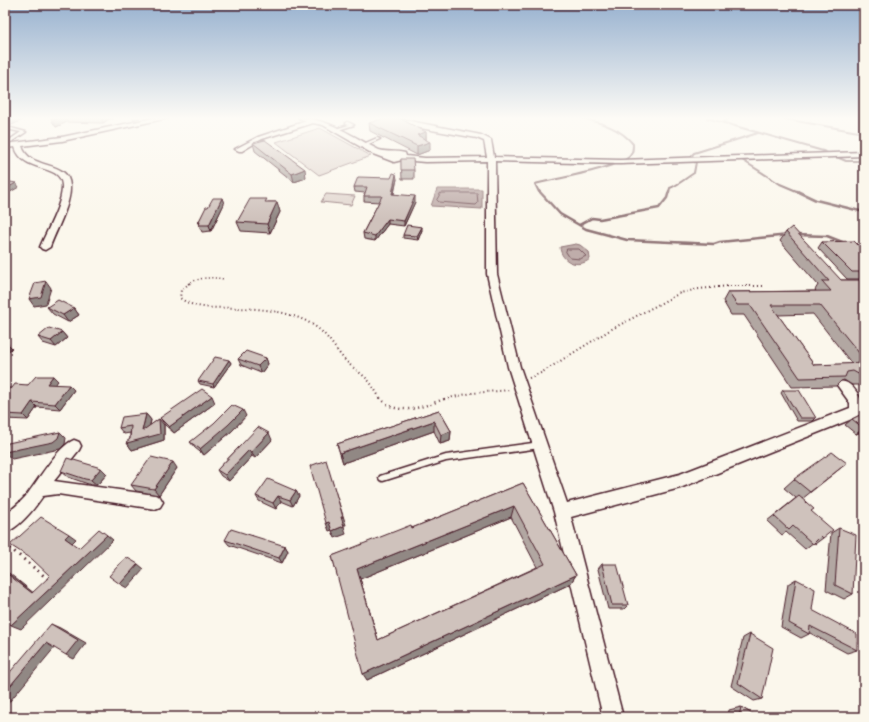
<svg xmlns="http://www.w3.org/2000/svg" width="869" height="722" viewBox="0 0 869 722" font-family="Itim,sans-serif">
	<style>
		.green { fill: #e2d7d0; stroke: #967b7e }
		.water { fill: #bfadaa; stroke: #907477 }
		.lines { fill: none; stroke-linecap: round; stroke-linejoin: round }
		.shore { stroke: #79585e; stroke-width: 1 }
		.stream-far1 { stroke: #907477; stroke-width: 2 }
		.stream { stroke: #907477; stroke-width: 2.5 }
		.service-casing { stroke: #4a1f2b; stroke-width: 3 }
		.minor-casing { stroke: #4a1f2b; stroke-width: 3 }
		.path-far3 { stroke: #4a1f2b; stroke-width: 1.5; stroke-dasharray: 1 2.5; stroke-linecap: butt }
		.path-far2 { stroke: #4a1f2b; stroke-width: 2; stroke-dasharray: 1 3; stroke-linecap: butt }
		.path-far1 { stroke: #4a1f2b; stroke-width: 2.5; stroke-dasharray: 1 3.5; stroke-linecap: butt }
		.path { stroke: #4a1f2b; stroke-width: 3; stroke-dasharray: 1.5 4.5; stroke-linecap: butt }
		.service { fill: #fbf7ec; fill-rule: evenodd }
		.minor { fill: #fbf7ec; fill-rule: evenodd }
		.wall { fill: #b2a7a2; stroke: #4a1f2b; fill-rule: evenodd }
		.shaded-wall { fill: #918884; stroke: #4a1f2b }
		.building { fill: #cfc2bc; stroke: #4a1f2b; fill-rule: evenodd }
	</style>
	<rect width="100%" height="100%" fill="#fbf7ec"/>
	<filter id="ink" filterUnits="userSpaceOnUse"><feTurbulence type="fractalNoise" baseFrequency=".025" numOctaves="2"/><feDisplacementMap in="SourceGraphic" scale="8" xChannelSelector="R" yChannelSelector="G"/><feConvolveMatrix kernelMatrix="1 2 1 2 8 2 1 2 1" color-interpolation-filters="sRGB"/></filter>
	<g filter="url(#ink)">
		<path class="green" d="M320,128L371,156L319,175L276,142Z
			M326,194L355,196L351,205L321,202Z"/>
		<path class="water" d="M437,189H482V209L431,206Z
			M576,244L580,245L589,252L590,259C578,269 561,262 560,247Z"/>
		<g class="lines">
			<path class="shore" d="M441,193H477L478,203L476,205L439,202L437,200Z
				M567,249H579L586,256L580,259L570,258L566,252Z"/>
			<path class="stream-far1" d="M707,118L823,151L846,161H864
				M780,118L864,133
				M723,123L729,118
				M828,153L864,152
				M742,160L780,184L799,192
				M539,192L535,184C554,179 619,168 630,156C633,152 633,149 633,144C620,128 602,123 582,118
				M669,192L670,188C678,185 686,178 694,173L696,162L692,155L694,153L758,133"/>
			<path class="stream" d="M539,191L560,214L586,229L627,240L714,244L720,242L789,235
				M797,191L816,200L864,212
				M579,225L592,218L600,219L659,208L667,198L669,191
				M795,235L827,236L845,243"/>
			<defs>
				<path id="service" d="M346,122H348L354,125L335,131V129L349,125L346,124Z
					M11,128L26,132L5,146V143L21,132L11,130Z
					M377,138L380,139L364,146L361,145Z
					M540,442L542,443L543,445L542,447L540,448L446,461L383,481L380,480L379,478L380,476L383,475L446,455Z"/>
				<path id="minor" d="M153,118H168L62,141L22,146C29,171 69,159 70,186C71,205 56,230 50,247L45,250L42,249L40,247C47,230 63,203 62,185C61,163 23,174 15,147L5,148V144L62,137Z
					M299,118C329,118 353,137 379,150C388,153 395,150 405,153L406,156L425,158L487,157L484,141L477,138L403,125L384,118H395L481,135L491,140L494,157L620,160L864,152V156L620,164L495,161L497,274L520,367L567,503L680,474L850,408V403L837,385L839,382C851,378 867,403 862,415L680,488L571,517L623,717H603L554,512L508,367L487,274V161L425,162L402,160L394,162L373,154L323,125L313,123L262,139L242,151H239L235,149L258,137L306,121Z
					M74,440L79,442L81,446L79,450L54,481L155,495L160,497L163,502L160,507L155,509L58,494L43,496C34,509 20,527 5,533V515C12,509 20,503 26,496C37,482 58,446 74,440Z"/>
			</defs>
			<use href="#service" class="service-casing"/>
			<use href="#minor" class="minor-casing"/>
			<path class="path-far3" d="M188,284C199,277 211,277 224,279"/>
			<path class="path-far2" d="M190,283L181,290L180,298C198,311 218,307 239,308C265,309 300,312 321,331C330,339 336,350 344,359C351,367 360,372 367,379C373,385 376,393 381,399
				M529,378L541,373L610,330L680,293L699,289L729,286H763
				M444,399L472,393L511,390"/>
			<path class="path-far1" d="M380,398C398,419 427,405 447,398"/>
			<path class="path" d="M5,544L49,580"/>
			<use href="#service" class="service"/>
			<use href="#minor" class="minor"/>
		</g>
		<path class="wall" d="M51,118H114L113,119H109L103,123L67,122L56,127Z
			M369,123L426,132V140L430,150L417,155L370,131Z
			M253,143L306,178L294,182L255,151Z
			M401,159L414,170V179H402Z
			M397,179L394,194L415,202L404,226L388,224L375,241L364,239L363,233L379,202L364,201V196L365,193L355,192L354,187Z
			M222,198L224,204L211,231L202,232L198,223L208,207Z
			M268,202H277L280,212L270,233L241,231L237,222Z
			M422,230L418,240L403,238V235Z
			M786,232L841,280H864V385H852L844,380L841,381L836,386L792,387L744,315H731L723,301L728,292L816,291L815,290L818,285L780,241ZM813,314L852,364L814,365L778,315Z
			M822,242L864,251V279H847L818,248Z
			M47,307L74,308L79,315L68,322L53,314Z
			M62,332L67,338L56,347L43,343L38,337Z
			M266,358L268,364L261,373L241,365L238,359Z
			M229,360L231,363L214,387L200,384L198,381Z
			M53,376L58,381L55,384L74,390L60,409L37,407L28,420L5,419V393L12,388L28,385Z
			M783,390L816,418L813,421H797L781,393Z
			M215,403L174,433L165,425L160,418Z
			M439,410L451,431L450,441L440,444L434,431L343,463L337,444Z
			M864,413V431L856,434L845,425L852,419Z
			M146,414L151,420L150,426L164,425V440L132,450L127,443L130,439V433L124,434L119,428Z
			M246,416L232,431L204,455L195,448L190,442Z
			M272,440L255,458L252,456L229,481L221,476L217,470L241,445Z
			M847,463L802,499L811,511L823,538L815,544L814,542L805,549L786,532L782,535L767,521L796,498L784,488L794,479Z
			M177,468L159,495L136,491L131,485Z
			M61,471L107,474L97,485H91L68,477Z
			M523,483L576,575L570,584L367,680L332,556L412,528ZM511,517L537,567L378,640L360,579Z
			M296,491L299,496L293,506L281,501L276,509L259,501L256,496Z
			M839,528L853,594L844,599L826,590L831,533Z
			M225,540L285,546L288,551L282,563L229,545Z
			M602,564L628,605L624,609H608L598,569Z
			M796,579L812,610L857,650L847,653L810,633L809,634L801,638L781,627L788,584Z
			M750,634L762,699L754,701L731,686L743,638Z
			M741,707L757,717H728L729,710Z"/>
		<path class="shaded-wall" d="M11,118H27L5,128V121Z
			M58,118H65L67,122L56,127L52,121Z
			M101,118H109V119L103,123Z
			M133,118H140L133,120Z
			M426,132V140L417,135Z
			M430,142V150L417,155V146Z
			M305,169L306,178L294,182L292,174Z
			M396,174L397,179L392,199V194Z
			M16,183L19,187L5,195V189Z
			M415,196V202L404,226V221Z
			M222,198L224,204L211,231L209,225Z
			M277,202L280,212L270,233L267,224Z
			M388,219V224L375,241V236Z
			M422,227V230L418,240L417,236Z
			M46,281L51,288L46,304L34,306L29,299Z
			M74,308L79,315L68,322L63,315Z
			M62,332L67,338L56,347L51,341Z
			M5,342H6L12,348L5,354Z
			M266,358L268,364L261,373L258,366Z
			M229,360L231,363L214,387L213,384Z
			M53,376L58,381L52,389L47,384Z
			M69,385L74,390L60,409L55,404Z
			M212,396L215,403L174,433L169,427Z
			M32,402L37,407L28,420L23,415Z
			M243,410L246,416L232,431L204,455L200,449Z
			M146,414L151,420L147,437L142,431Z
			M159,419L164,425V440L132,450L127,443Z
			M434,421V431L343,463L340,453Z
			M864,428V431L856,434Z
			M451,431L450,441L440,444L441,435Z
			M60,432L66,438L65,444L60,449L12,459L5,453V452Z
			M269,433L272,440L255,458L251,452Z
			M249,450L252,456L229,481L225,475Z
			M173,462L177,468L159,495L154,489Z
			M101,468L107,474L97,485L91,480Z
			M328,469L346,525H344L341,517Z
			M296,491L299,496L293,506L290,500Z
			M278,496L281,501L276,509L273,503Z
			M514,506L511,517L360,579L380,647L357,569Z
			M329,522L332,530L329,531L326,523Z
			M344,526L346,534L335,538L332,531Z
			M69,534L76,539L72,543L65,538Z
			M107,535L113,540L21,629L11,625Z
			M285,546L288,551L282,563L279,558Z
			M138,564L144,569L127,588L120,584Z
			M5,570L40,598L32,593L5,572Z
			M576,575L570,584L367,680L363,674Z
			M51,624L60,628L86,643L74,659L66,655Z
			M46,643L55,647L5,707V692Z"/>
		<path class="building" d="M5,118H11L5,121Z
			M51,118H58L52,121Z
			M385,118H399L426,132L417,135L430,142L417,146L369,123Z
			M265,140L305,169L292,174L253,143Z
			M401,159H413L414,170H401Z
			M393,173L396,174L392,194L415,196L404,221L388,219L375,236L363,233L382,196H364L367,187H354L358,177L391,178Z
			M5,181L16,183L5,189Z
			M213,198H222L209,225H199L200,222L198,223L206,207H208Z
			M250,199H267L265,202H277L267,224L237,222Z
			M407,225L422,227L417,236L403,235Z
			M792,227L841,280H864V359L820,305H771L814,365L864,363V376H862L853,371L847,372L845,377L800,378L750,305H737L728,292L831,291L822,281H829L786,232Z
			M854,241L864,251V272H852L822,242Z
			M46,281L41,297L29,299L35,283Z
			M58,300L74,308L63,315L47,307Z
			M49,328L62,332L51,341L38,337Z
			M246,351L266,358L258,366L238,359Z
			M215,357L229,360L213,384L198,381Z
			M36,376H53L47,384L69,385L55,404L32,402L23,415L5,414V393L9,388H12L15,384L28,385Z
			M202,389L212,396L169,427L160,418Z
			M783,390H799L816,418H800Z
			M232,405L243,410L228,425L200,449L190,442L214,423Z
			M439,410L451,431L441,435L434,421L340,453L337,444Z
			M864,413V428H863L852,419Z
			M146,414L142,431L159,419L160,434L127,443L126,442L130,439L131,426L119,428L122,417Z
			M258,427L269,433L251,452L249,450L225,475L217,470L241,445Z
			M60,432L58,438L53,442L5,452V450L8,443Z
			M832,452L847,463L810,492L794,479Z
			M151,457L173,462L154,489L131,485Z
			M67,458L101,468L91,480L85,479L61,471Z
			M326,460L343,517H341L344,526L332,531L329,522L326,523L310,466Z
			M268,479L296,491L290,500L278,496L273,503L256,496Z
			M523,483L576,575L363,674L332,556L411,525L412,528ZM514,506L545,564L378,640L357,569Z
			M799,496L814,509L811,511L833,530L823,538L821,536L813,544L793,526L789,530L774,516Z
			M41,517L69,534L65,538L79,548L99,529L107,535L11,625L5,619L6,617L5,616V572L32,593L50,576L32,559L10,545Z
			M839,528L856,535L853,594L835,585Z
			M231,529L285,546L279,558L225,540Z
			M126,557L138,564L120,584L109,576Z
			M602,564H617L628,605H612Z
			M796,579L815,589L812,610L857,634V650L810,626L809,634L789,623Z
			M51,624L78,640L66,655L46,643L5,692V678Z
			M750,634L773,648L762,699L738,683Z
			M741,707L757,717H739Z"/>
	</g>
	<linearGradient id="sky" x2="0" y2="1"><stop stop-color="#97b1cf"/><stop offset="0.54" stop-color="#fdfbf6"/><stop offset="1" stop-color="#fdfbf6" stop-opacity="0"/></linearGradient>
	<rect width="869" height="219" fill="url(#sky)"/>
	<rect width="869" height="722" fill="none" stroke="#fbf7ec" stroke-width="20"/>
	<rect x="10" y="10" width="849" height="702" fill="none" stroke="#4a1f2b" stroke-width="1.5" filter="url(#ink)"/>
</svg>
